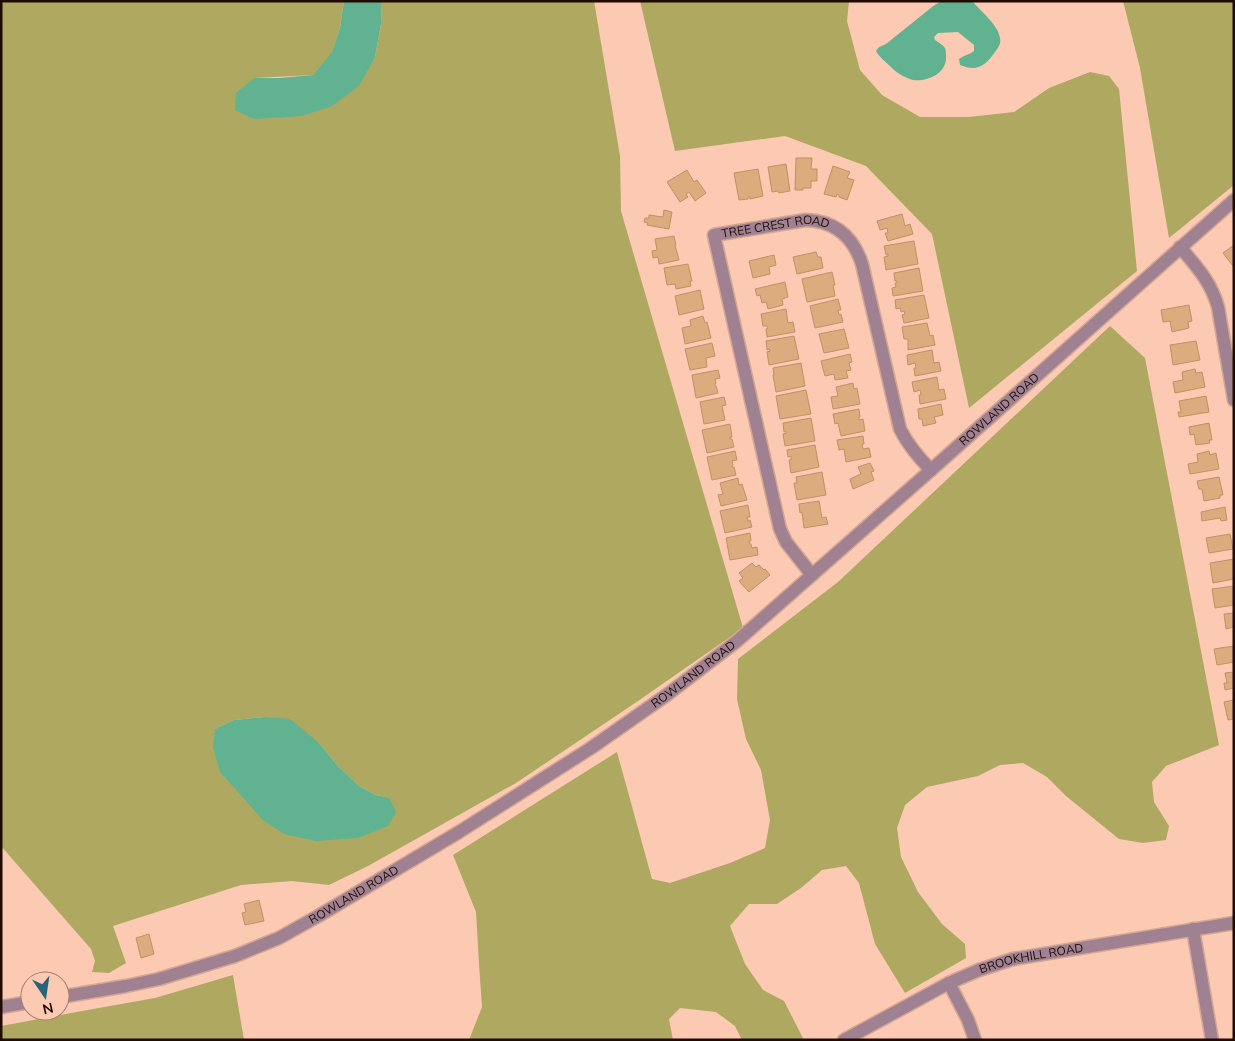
<svg xmlns="http://www.w3.org/2000/svg" width="1235" height="1041" viewBox="0 0 1235 1041" font-family="Mulish,sans-serif">
	<style>
		.green { fill: #aea861; fill-rule: evenodd }
		.water { fill: #61b290 }
		.building { fill: #dcab7e; stroke: #c09165 }
		.lines { fill: none; stroke-linecap: round; stroke-linejoin: round }
		.minor-casing { stroke: #d4a793; stroke-width: 15 }
		.minor { stroke: #9f8192; stroke-width: 12 }
		.labels { text-anchor: middle; stroke-width: 4; stroke-linejoin: round; paint-order: stroke }
		.street-label { font-size: 12px; fill: #200b03; stroke: #fcc9b3 }
	</style>
	<rect width="100%" height="100%" fill="#fcc9b3"/>
	<path class="green" d="M1,1H344L340,28L332,53L313,75L254,78L235,110L375,57L381,24L382,1H594L620,156L621,211L743,628L638,701L516,783L368,866L329,885L292,881L241,885L113,926L126,963L109,973L92,972L95,961L91,949L1,846ZM264,717L319,743L337,765L359,786L376,795L389,798L220,772L215,729L234,720Z
		M640,1H849L847,21L860,70L882,95L920,117H969L1014,112L1049,88L1090,72L1109,76L1119,89L1137,271L969,408L932,234L866,166L785,136L675,151Z
		M1123,1H1234V185L1169,238L1140,68Z
		M1110,326L1145,358L1219,745L1166,766L1152,782L1154,802L1169,826L1166,840L1143,843L1119,839L1066,796L1047,777L1023,763L1000,765L978,776L927,787L905,805L897,828L901,857L918,892L942,924L965,944L966,958L905,993L875,944L859,883L846,866L822,870L801,888L777,904H749L730,926L745,964L763,990L784,1001L804,1040H742L735,1026L716,1012L680,1008L669,1019L673,1040H469L482,1007L479,964L476,912L453,855L617,752L652,879L670,883L730,863L765,848L770,820L761,770L746,739L737,699L738,659L838,582Z
		M233,975L244,1040H1V1026L82,1011L155,998Z"/>
	<path class="water" d="M344,1H382L381,24L375,57L359,86L332,106L302,116L254,119L235,110L236,93L254,78H279L313,75L332,52L340,28Z
		M941,1H972C981,11 998,25 1000,38C1001,44 999,47 995,52C985,66 977,72 960,65L959,59C964,55 969,55 974,51V45L958,32L938,33L934,37L935,40C938,42 943,45 945,48C946,51 946,56 946,59C945,74 927,82 913,80C905,78 895,72 890,66C885,61 879,57 876,51L879,47L886,44L932,7Z
		M264,717L290,719L319,743L337,765L359,786L376,795L389,798L396,812L388,826L358,838L316,841L284,834L263,820L220,772L213,748L215,729L234,720Z"/>
	<path class="building" d="M796,158H812L811,169H817V181H811V188H803V190H795Z
		M786,164L790,191L779,193L778,191L772,192L768,167Z
		M833,166L850,172L847,178L854,180L847,200L839,197V195L837,194L836,197L824,194Z
		M758,169L763,196L750,199V197H748V199L739,200L734,173Z
		M687,170L694,182L697,180L706,193L695,201L689,192L686,194L688,197L680,202L667,182Z
		M664,210L672,212L669,229L647,225L648,223L644,222L645,218H649V215L663,217Z
		M902,214L905,226L910,224L913,234L888,241L885,233H888L887,228L880,230L877,221Z
		M674,236L676,245H675L679,260L659,264L658,257L653,258L652,251L657,250L655,239Z
		M914,241L918,264L886,270L884,257L888,256V254L886,255L884,246Z
		M1234,245V265L1233,266L1223,253Z
		M816,252L818,257H821L823,268L797,274L793,257Z
		M774,255L776,265L769,267L770,274L753,278L749,261Z
		M688,264L692,281H690L691,286L676,289L675,284L667,285L664,268Z
		M919,268L923,291L893,296L892,288L896,287L895,283H897V281H895L894,273Z
		M832,272L835,285H833L835,296L807,302L802,279Z
		M785,282L788,297L782,299L783,305L768,309L766,302L762,303L760,295L757,296L755,289Z
		M700,290L704,309L679,315L675,296Z
		M924,295L929,318L904,323L902,315L905,314L904,311L901,312L900,308L896,309L895,300Z
		M838,299L841,310H838L839,315L841,314L843,322L815,328L810,306Z
		M1189,305L1192,321L1188,322L1189,328L1172,332L1170,321L1163,322L1161,310Z
		M786,309L788,323L793,322L795,332L767,337L766,329L768,328L767,326H763L761,314Z
		M703,316L705,323L707,322L711,338L685,344L682,328L691,326L690,320Z
		M927,323L930,336L933,335L935,345L908,350V339H904L902,327Z
		M844,329L849,348L824,353L819,334Z
		M794,336L799,359L769,365L767,352L770,351L769,349L767,350L766,341Z
		M1196,341L1200,360L1173,365L1170,345Z
		M712,343L715,356L706,358L707,367L690,370L685,349Z
		M932,350L934,363L939,362L941,371L915,376L914,368H916L915,363L908,365L907,355Z
		M850,354L852,362L849,363L851,370L846,371L848,378L835,380L834,374L825,376L821,361Z
		M801,363L805,386L776,392L773,375H774L773,368Z
		M1195,369L1196,373L1202,372L1205,387L1175,393L1173,382L1183,380L1182,372Z
		M718,370L720,378L715,379L716,383L715,384V386H716L718,393L696,398L692,375Z
		M937,377L939,390L944,389L946,399L920,404L919,395H921L920,390L914,392L912,382Z
		M853,383L854,389L857,388L860,404L833,409L831,397L838,396L836,387Z
		M806,390L811,414L780,419L776,396Z
		M1206,396L1209,412L1179,417L1178,412H1181L1179,401Z
		M724,397L726,405L722,406L725,420L704,424L700,402Z
		M941,404L943,415L934,417L936,423L923,426L922,419H919L918,409Z
		M859,409L860,417H859V420L863,419L865,431L841,436L838,423L835,424L833,414Z
		M811,418L815,441L785,446L783,434L786,433V431L784,432L783,423Z
		M1209,423L1212,440H1209L1210,443L1196,445L1194,434L1190,435L1189,427Z
		M730,424L732,437H730V439H732L734,447L707,453L702,430Z
		M863,436L864,444H862L863,449L869,448L871,457L846,462L844,449L839,450L837,440Z
		M815,445L819,467L791,473L789,460H791V456L788,457L787,450Z
		M735,451L737,460L732,461L733,465L732,466V467H734L736,475L712,480L707,457Z
		M1209,451L1210,455L1216,453L1219,469L1190,474L1188,464L1198,462L1197,454Z
		M870,463L874,471L871,472L874,480L853,489L850,479L861,474L858,467Z
		M822,472L826,495L797,500L794,483H797L796,477Z
		M1219,477L1223,495H1220V498L1204,501L1202,489H1199L1197,481Z
		M738,478L739,485L742,484L747,500L721,506L718,495L723,494L720,483Z
		M819,501L822,518L826,517L828,524L804,528L802,512L800,513L799,504Z
		M748,505L750,517H747L748,521L750,520L752,527L725,533L720,511Z
		M1225,507L1227,520L1221,521L1220,518L1202,521L1201,512Z
		M750,533L751,541H749L750,544H751L752,548L757,547L758,555L730,560L726,538Z
		M1230,534L1233,549L1209,553L1206,538Z
		M1234,559V579L1213,583L1210,563Z
		M752,563L756,567L759,565L764,570L765,569L770,575L749,592L739,581L743,578L739,573Z
		M1234,586V605L1215,608L1212,589Z
		M1234,613V627L1226,629L1224,614Z
		M1234,646V662L1217,665L1214,649Z
		M1234,672V688L1225,690L1224,683H1227L1225,673Z
		M1234,700V719L1228,720L1224,702Z
		M259,900L264,921L245,925L242,913L246,912L244,904Z
		M149,934L154,954L141,958L136,938Z"/>
	<g class="lines">
		<defs>
			<g id="minor">
				<path d="M1180,247C1197,267 1211,282 1218,307L1234,400"/>
				<path id="s1" d="M812,575L786,542L780,529L714,235L806,220C835,221 853,236 862,264L900,429C908,445 918,457 931,470"/>
				<path d="M1193,929L1212,1040"/>
				<path d="M949,983L968,1020L975,1040"/>
				<path id="s2" d="M60,997L126,986L159,979L235,956L279,938L320,915L459,832L591,748L668,694L737,641L931,470L1234,200"/>
				<path d="M1,1007L30,1002"/>
				<path id="s3" d="M844,1040L949,983L979,970L1013,959L1234,923"/>
			</g>
		</defs>
		<use href="#minor" class="minor-casing"/>
		<use href="#minor" class="minor"/>
	</g>
	<g class="labels">
		<g class="street-label">
			<text dy="4" stroke="none"><textPath href="#s1" startOffset="420">TREE CREST ROAD</textPath></text>
			<text dy="4" stroke="none"><textPath href="#s2" startOffset="1124">ROWLAND ROAD</textPath></text>
			<text dy="4" stroke="none"><textPath href="#s2" startOffset="719">ROWLAND ROAD</textPath></text>
			<text dy="4" stroke="none"><textPath href="#s2" startOffset="314">ROWLAND ROAD</textPath></text>
			<text dy="4" stroke="none"><textPath href="#s3" startOffset="206">BROOKHILL ROAD</textPath></text>
		</g>
	</g>
	<rect width="1235" height="1041" fill="none" stroke="#200b03" stroke-width="5"/>
	<g transform="translate(45 996) rotate(167)"><circle r="24" fill="#fcc9b3" stroke="#a47d6d"/>
	<path d="M0-4L9 19L0 12L-9 19Z" fill="#25647a"/>
	<text y="-8" font-size="14" font-weight="bold" text-anchor="middle" fill="#200b03">N</text>
	</g>
</svg>
